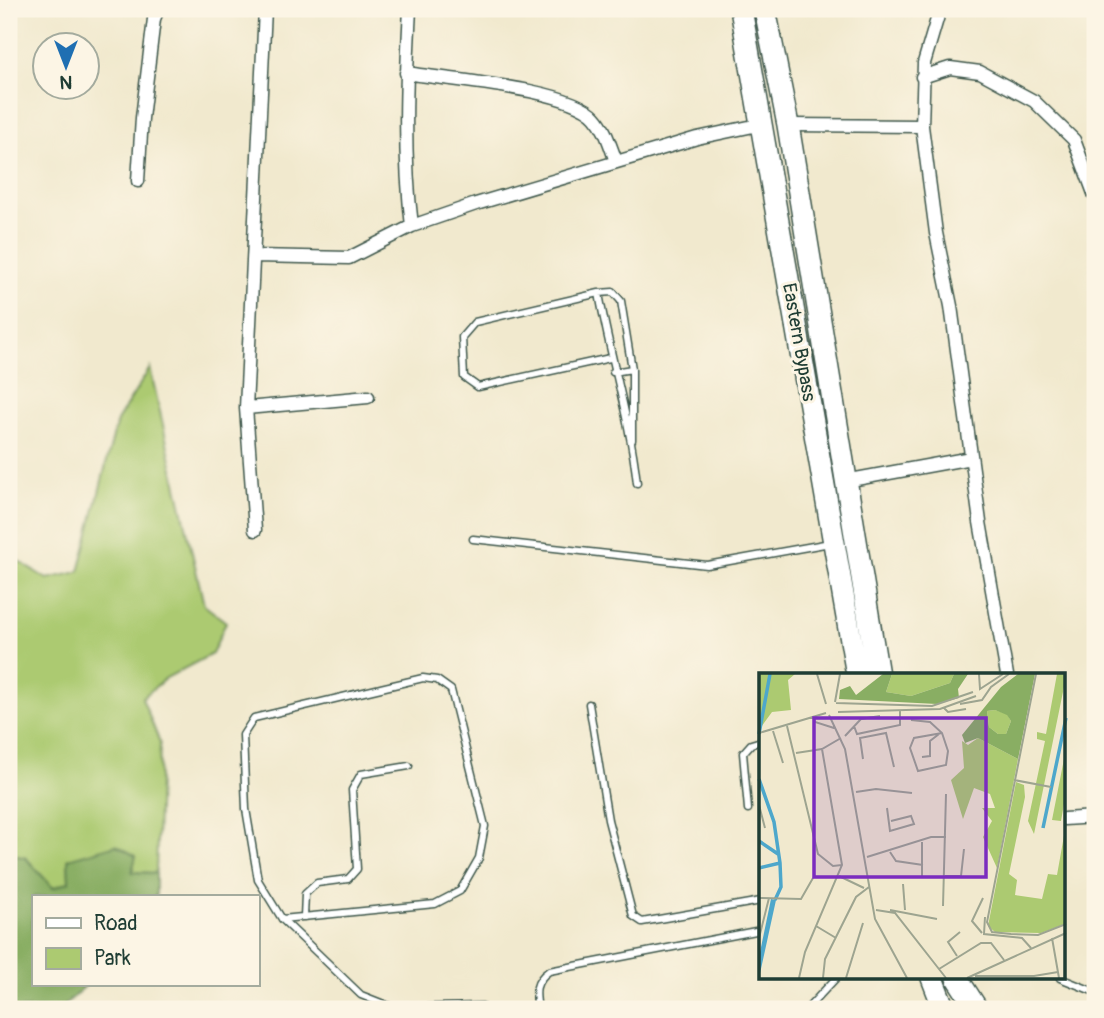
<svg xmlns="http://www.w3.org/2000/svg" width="1104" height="1018" viewBox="0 0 1104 1018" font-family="Pangolin,sans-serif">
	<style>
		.green { fill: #acca71; stroke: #668452; stroke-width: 2 }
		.forest { fill: #89ae63; stroke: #54764c; stroke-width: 2 }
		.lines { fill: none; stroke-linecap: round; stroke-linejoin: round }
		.service-casing { stroke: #3e574b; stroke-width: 9 }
		.minor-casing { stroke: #3e574b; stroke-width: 15 }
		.trunk-casing { stroke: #3e574b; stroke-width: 24 }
		.service { stroke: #fff; stroke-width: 6 }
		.minor { stroke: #fff; stroke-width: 12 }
		.trunk { stroke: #fff; stroke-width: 21 }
		.labels { text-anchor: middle; stroke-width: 6; stroke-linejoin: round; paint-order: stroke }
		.street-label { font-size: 19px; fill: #1f3d34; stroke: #fcf5e5 }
		.inset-river { fill: none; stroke: #4da7cb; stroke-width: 3.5 }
		.inset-road { fill: none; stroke: #9da490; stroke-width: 2 }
		.view { fill: #7b2cbf; fill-opacity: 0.15; stroke: #7b2cbf; stroke-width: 3.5 }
		.inset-edge { fill: none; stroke: #1f3d34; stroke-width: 3.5 }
	</style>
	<rect width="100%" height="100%" fill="#fcf5e5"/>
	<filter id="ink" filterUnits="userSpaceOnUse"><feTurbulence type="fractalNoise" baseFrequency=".0143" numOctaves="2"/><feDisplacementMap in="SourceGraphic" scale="14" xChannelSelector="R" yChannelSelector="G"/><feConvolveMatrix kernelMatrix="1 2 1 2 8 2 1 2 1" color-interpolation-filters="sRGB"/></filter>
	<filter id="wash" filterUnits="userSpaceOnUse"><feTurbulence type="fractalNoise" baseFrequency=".00686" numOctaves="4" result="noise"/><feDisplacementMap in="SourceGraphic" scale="28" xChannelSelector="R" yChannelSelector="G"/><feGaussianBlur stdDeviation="1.57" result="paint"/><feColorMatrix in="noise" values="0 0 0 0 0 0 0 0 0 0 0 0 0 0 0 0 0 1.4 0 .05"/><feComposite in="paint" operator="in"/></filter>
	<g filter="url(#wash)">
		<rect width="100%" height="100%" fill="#f1e9ce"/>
		<path class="green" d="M150,368L204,605L226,622L212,654L166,678L142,698L160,743L156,873L132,872L87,855L68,859L69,882L53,888L26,858L9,854V555L47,579L79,572L117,421Z"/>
		<path class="forest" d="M116,845L136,856L132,872L156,873V897H33V985H86L61,1009H9V854L26,858L53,888L69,882L68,859Z"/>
	</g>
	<g filter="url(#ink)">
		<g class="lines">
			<defs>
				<path id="service" d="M599,293C610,357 630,419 637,483
					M610,358L478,387L464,377L462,337L475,322L599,293L613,292L621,301L632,369V440
					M613,372L632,369
					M473,539L707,565L830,543
					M589,704L608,820L633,916L642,922L761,901
					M748,809L743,753L751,744L761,741
					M304,917L305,894L317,883L348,879L357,869L352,790L361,774L409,766
					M282,919L435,904L460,891L479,858L485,826L451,690L437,680L423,678L254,718L243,735L246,809L258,880L282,919L361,995L394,1008L482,1006
					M1060,978L1095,992
					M538,1009C535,992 534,982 549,971L761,930
					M807,1009L836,978"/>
				<path id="minor" d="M410,9C406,81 403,154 412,226
					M940,9L924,63L922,126L936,233L951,306L980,522L1007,675
					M406,73C448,80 569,88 595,117C606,129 610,146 616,161
					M922,77L950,68L980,72L1034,101L1074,140L1095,196
					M788,125L922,126
					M138,181L142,118L154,19L158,9
					M255,256L349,258L412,226L476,204L697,138L763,124
					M246,408L368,397
					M845,481L971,458
					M255,530L246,408L265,9
					M1064,819L1095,817"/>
				<path id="trunk" d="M741,9L857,675
					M765,9L788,125L878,675
					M932,978L944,1009
					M957,978L977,1009"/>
			</defs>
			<use href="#service" class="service-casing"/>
			<use href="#minor" class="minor-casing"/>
			<use href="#trunk" class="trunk-casing"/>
			<use href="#service" class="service"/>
			<use href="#minor" class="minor"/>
			<use href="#trunk" class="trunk"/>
		</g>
	</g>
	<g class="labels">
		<g class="street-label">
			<text transform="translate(800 342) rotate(80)" y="7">Eastern Bypass</text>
		</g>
	</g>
	<g transform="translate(759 673)">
		<rect width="306" height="306" fill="#f1e9ce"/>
		<path d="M0,1H36L29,7L32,37L13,39L0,57ZM133,1H195L191,10L152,23L127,19ZM298,1H306V9L275,161L269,148L286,68L278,66V59L287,61ZM236,37L248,41L252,48L247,61H239L230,54L228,38ZM219,65L259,86L238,195L224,164L233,148L223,135H236L231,121L215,115L204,146L192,107L205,95L203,68L209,72ZM306,81V125L302,148L293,147ZM257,109L265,112L266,124L250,201L258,207L256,222L283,226L289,201L298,202L306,157V251L282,260L236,259L229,253Z" fill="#acca71"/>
		<path d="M124,1H133L127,19L152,23L191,10L195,1H209L199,16L200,25L178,31L80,26L81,17L91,13L97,22ZM259,1H276L259,86L219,65L206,70L203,62L242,14ZM236,37L248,42L252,48L247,61H239L230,54L228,38Z" fill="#89ae63" fill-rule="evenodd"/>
		<path d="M12,226L17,227L0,305V284Z" fill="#4da7cb"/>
		<path class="inset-river" d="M0,61L11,1M0,106L15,149L21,190L22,214L16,227M284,155L307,45M0,168L19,181M0,195L21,190"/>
		<path class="inset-road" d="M58,1L67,31M220,1L221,16L244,1M277,1L228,249L233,259L252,261L279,262L307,251M76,29L81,1M77,30L173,33L214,19M201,31L223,27L232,14L250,1M185,35L189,39L207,36M79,39L181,36L217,23M70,42L86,76L116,246L148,305M54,44L56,49L75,55M152,47L171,49L183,60L189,78L187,92L159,98L151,75L155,65L183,60M28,53L59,181L74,193L83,192M95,53L98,61L141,52V37M14,58L24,90M0,60L67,40M86,63L102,46L121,43M37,80L63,76L82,65M163,84L171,83V68L180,61M104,86L101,65L127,60L135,94M255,107L292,114M97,119L117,116L153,120M0,132L6,155M128,135L131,158L155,151L152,143L132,148M163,169V204M131,179L137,188L164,192M108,184L172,164H187M80,203L105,215M186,203H202L205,176M144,211L146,237M0,225L42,226L54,205M184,233L187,121M117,237L136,240L187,305M131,237L178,246M226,244L225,261L263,265L272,275M57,253L77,265M223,260L213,248L224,225M0,265L10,225M293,265L300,305M198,283L189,269L201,259M180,296L222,270H232L245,287M216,303H275L299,299M40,305L46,279L83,192L63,76M64,305L66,286L97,224L110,214M87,305L104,250M208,305L307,260"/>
		<path class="view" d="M55,45H227V204H55Z"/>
		<rect width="306" height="306" class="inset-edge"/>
	</g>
	<rect width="1104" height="1018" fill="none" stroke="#fcf5e5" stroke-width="35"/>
	<rect x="32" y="895" width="228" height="91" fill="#fcf5e5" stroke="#a4ab9e" stroke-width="2"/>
	<rect x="46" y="918" width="35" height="10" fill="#ffffff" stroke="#a4ab9e" stroke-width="2"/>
	<text x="94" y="930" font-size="21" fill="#1f3d34">Road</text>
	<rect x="46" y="948" width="35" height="21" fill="#acca71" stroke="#a4ab9e" stroke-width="2"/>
	<text x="94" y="965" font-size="21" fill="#1f3d34">Park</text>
	<g transform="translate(66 66) rotate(180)"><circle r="33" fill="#fcf5e5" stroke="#a4ab9e" stroke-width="2"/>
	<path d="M0-5L12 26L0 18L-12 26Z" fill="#1f6fb2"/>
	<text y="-10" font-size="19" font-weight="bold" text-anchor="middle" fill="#1f3d34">N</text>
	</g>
</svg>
